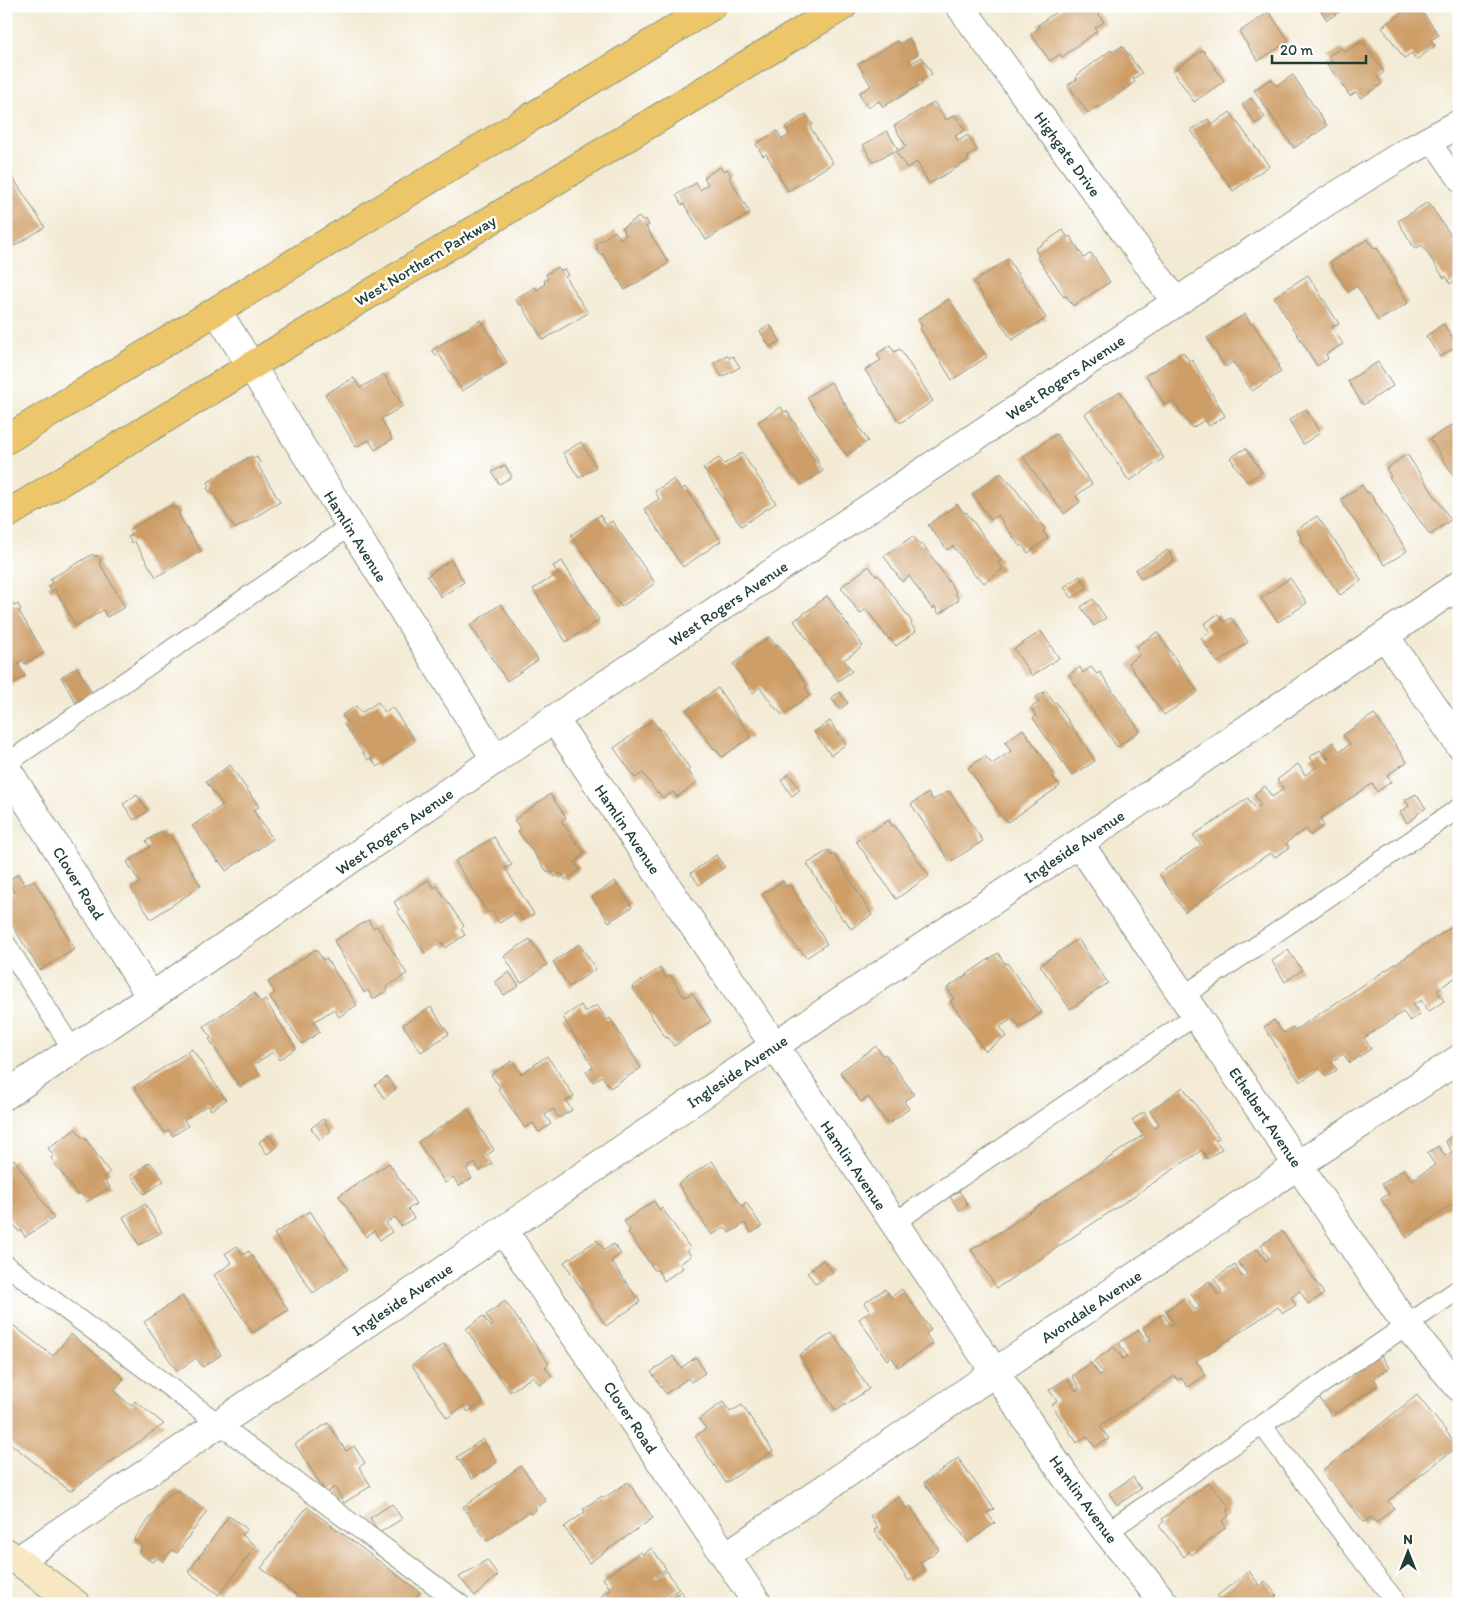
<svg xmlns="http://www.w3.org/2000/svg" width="1465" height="1610" viewBox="0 0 1465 1610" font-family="Itim,sans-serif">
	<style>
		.building { fill: #ce9e67 }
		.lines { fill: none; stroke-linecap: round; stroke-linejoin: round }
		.lane-casing { stroke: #899484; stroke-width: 21 }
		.street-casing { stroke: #899484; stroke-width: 30 }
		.secondary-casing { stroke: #899484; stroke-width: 30 }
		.primary-casing { stroke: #899484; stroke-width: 30 }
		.lane { stroke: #fff; stroke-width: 19 }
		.street { stroke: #fff; stroke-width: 28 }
		.secondary { stroke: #f7e8c3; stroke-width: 28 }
		.primary { stroke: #ecc669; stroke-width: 28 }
		.labels { text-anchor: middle; stroke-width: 5; stroke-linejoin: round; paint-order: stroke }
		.street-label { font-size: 16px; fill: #1f3d34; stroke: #fff }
	</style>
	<rect width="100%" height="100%" fill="#fff"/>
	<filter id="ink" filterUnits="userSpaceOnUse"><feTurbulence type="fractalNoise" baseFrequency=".02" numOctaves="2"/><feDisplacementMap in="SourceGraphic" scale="10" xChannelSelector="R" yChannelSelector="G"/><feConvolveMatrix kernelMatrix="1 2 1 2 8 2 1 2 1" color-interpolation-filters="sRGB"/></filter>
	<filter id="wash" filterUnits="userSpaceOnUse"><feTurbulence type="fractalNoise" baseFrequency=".0096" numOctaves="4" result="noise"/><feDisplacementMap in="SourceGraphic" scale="20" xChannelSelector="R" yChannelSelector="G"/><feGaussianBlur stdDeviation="1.12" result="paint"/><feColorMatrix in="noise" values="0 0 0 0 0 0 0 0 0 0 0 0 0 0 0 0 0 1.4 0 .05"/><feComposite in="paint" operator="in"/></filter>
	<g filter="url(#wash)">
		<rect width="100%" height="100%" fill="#f3ead4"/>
		<g id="blocks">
			<path class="building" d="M1064,6H1093L1104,22L1095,28L1097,31L1062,57L1060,54L1050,61L1031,34L1039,28L1038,25Z
				M1318,6H1348L1327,20Z
				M1411,6H1418L1439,35L1431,40L1435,46L1416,60L1412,53L1404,58L1382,27Z
				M1269,12L1289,41L1258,61L1239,32Z
				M909,38L918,54L909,60L911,63L922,57L932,74L921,80L923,83L883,107L879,101L868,108L859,93L871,86L858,64L898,41L900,44Z
				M1362,41L1384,72L1377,78L1382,84L1361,98L1356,92L1350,96L1327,64L1332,61L1328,56L1341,48L1345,52Z
				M1122,46L1142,73L1133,79L1135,82L1098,108L1097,106L1088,113L1068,85L1077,79L1076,76L1111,50L1113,52Z
				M1203,50L1224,81L1194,102L1173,71Z
				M1293,75L1327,126L1294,148L1254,90L1271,79L1276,86Z
				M1251,98L1265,117L1256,124L1242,105Z
				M934,102L946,120L955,115L965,130L955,136L958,141L968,135L977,150L967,157L969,160L929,184L917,162L907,168L896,152L906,146L894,126Z
				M1230,112L1269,166L1233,191L1191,130L1208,119L1212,125Z
				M806,114L813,125L810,127L833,163L788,191L766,154L763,156L756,144L777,131L782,139L790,135L785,127Z
				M887,131L898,149L873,162L863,145Z
				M6,167L45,227L6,251Z
				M720,167L723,172L727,169L731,175L729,177L750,213L706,240L684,204L682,205L676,195L696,183L700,190L708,184L704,177Z
				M1428,202L1459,247V278L1450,284L1446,276L1444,278L1422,245L1415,249L1398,221Z
				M639,217L642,221L646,219L649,225L646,227L669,263L625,290L603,254L601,255L596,249L598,248L596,244L615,231L620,239L624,236L626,235L622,228Z
				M1063,230L1068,238L1070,236L1084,258L1091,253L1110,282L1073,306L1066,296L1064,297L1037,257L1039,256L1035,249Z
				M1368,239L1374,249L1377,248L1408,303L1378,321L1357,286L1348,292L1330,262Z
				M1008,259L1046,318L1012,340L974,282Z
				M558,267L561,271L564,269L568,275L565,277L588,313L543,340L521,304L519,305L515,299L535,287L537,290L545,284L544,281L548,279L546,274Z
				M1308,275L1339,324L1332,327L1343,344L1326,354L1328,359L1317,366L1274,297Z
				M949,299L987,357L952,380L920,328L922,326L918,319Z
				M1245,314L1251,324L1253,323L1279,365H1277L1281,372L1252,391L1233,362L1225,367L1207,338Z
				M481,320L507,363L462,391L439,354L436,356L432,350Z
				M1443,324L1458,345L1440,357L1426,336Z
				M770,325L780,341L770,347L760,331Z
				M890,345L894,352L900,349L933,401L900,423L865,370L881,360L877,354Z
				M1183,352L1189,361L1192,360L1225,416L1209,426L1205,420L1192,428L1173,401L1165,405L1146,375Z
				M727,355L729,358L733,356L740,367L722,377L714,363Z
				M1378,362L1393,386L1363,405L1348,381Z
				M384,374L403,406L381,419L392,439L375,450L369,440L356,447L325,394L354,378L360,388Z
				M831,382L868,441L847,455L840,447L807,397Z
				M1120,391L1164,458L1129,481L1085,414Z
				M781,407L784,412L787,411L819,461L817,462L823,471L802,485L796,476L794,477L758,422Z
				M1306,409L1320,433L1303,444L1289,420Z
				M1452,425L1456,432H1459V484L1430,439Z
				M1056,434L1092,484L1076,496L1080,502L1064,514L1023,457Z
				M581,442L596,467L579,478L563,453Z
				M1246,448L1262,472L1247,482L1230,458Z
				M742,453L776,503L741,526L703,468L719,458L724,464Z
				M1407,454L1451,520L1430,535L1389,477L1391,476L1386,469Z
				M251,456L253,459L257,457L260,463L258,465L280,502L235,529L213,493L211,494L207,488L210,485L208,482Z
				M505,465L512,477L499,484L492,472Z
				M1001,473L1009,483L1010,482L1045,529L1043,531L1048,538L1028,553L1022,545L1020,547L998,515L991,520L972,494Z
				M674,479L681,490L685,487L721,541L683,567L644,509L659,499L655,491Z
				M1362,485L1367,493L1369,492L1407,551L1385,565L1345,507L1341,499Z
				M957,504L964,513L966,512L1001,560L998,562L1003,569L984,583L978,576L976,577L953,546L947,550L928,525Z
				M171,505L174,509L177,507L180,512L178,514L201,551L156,577L134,541L132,543L128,537L132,535L129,530Z
				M600,515L606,525L612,521L655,583L621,607L571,535Z
				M1317,516L1356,571L1361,581L1340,595L1300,539L1301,537L1296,530Z
				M913,536L920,545L922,543L956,592L955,593L959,600L939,614L935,607L932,609L909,576L902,582L884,556Z
				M1168,550L1174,561L1141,579L1135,570Z
				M93,554L95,557L97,555L101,561L99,562L125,607L107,617L103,610L76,626L55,589L51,591L48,586L52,583L50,579Z
				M451,560L464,582L441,597L427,576Z
				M562,561L599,620L566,642L533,589L558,574L553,566Z
				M869,566L876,576L878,575L912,622L911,624L916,631L896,646L890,638L889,640L866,609L860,614L841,587Z
				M1080,576L1087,588L1072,598L1064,587Z
				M1290,578L1307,603L1278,622L1261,598Z
				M827,596L863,646L844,660L852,671L838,681L794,621Z
				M1093,599L1106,618L1094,626L1081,607Z
				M12,602L14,606L18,604L21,610L19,611L44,653L25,664L22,660L18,663L25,676L6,688V605Z
				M501,604L538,660L507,681L470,625Z
				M1218,614L1224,622L1231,618L1248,642L1218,663L1201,638L1210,632L1204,624Z
				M1041,631L1059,658L1032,676L1014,649Z
				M1157,632L1198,692L1164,715L1128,663L1141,654L1136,647Z
				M769,637L776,646L778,644L807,685L805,687L810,695L783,715L775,708L760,687L753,693L733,664Z
				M77,667L92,693L75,702L61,677Z
				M1080,667L1083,673L1091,667L1097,674L1100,672L1140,731L1117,747L1069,675Z
				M718,688L751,737L722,757L715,748L714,749L686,710Z
				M1046,691L1054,703L1056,702L1095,761L1072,776L1033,718L1036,716L1031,708L1039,702L1036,697Z
				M840,692L848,703L840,709L831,698Z
				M378,702L385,712L392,707L415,741L377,767L371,758L368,760L344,724L347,722L342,715L356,706L361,713Z
				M1374,714L1407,762L1387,775L1391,782L1377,792L1373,784L1370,785L1320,819L1324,826L1310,835L1306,829L1286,843L1289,848L1275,857L1270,853L1185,912L1159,874L1201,845L1193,835L1222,817V816L1248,798L1255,809L1261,805L1254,794L1265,786L1272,797L1284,789L1277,780L1298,764L1305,775L1317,767L1310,757L1320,750L1327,759H1329L1323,749L1333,742L1339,751L1345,748L1350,744L1343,735Z
				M653,720L659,730L661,729L690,769L688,771L697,783L677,797L673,792L663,798L658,792L657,793L643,773L635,778L614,748Z
				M830,721L846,744L831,755L814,732Z
				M1023,729L1055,775L1053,777L1060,786L1008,822L1000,814L968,768L985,756L992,764L1011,751L1005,742Z
				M230,765L259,807L253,810L273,839L226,871L219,861L218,862L192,826L223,805L206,782Z
				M789,774L800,790L792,796L781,780Z
				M949,791L983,841L950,862L911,804L928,793L933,800Z
				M550,794L566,817L561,821L585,854L575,862L580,869L566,880L561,873L555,877L551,871L548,873L518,831L521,829L514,820Z
				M1416,794L1426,808L1417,814V816L1407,823L1400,812L1409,806L1405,800Z
				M137,795L148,811L134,820L123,804Z
				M889,820L892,826L894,825L929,876L896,899L856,841Z
				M162,831L165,837L169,834L201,886L151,919L131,889L140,883L127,862L150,847L146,841Z
				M494,837L512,865L505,868L534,914L523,921L518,912L499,923L492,911L488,913L455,861Z
				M828,850L832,856L834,854L872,915L851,929L845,919L843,920L807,864Z
				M716,855L725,867L699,885L691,873Z
				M18,874L25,885L34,880L75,949L40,970L6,915V896L14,892L7,881Z
				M428,880L434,888L437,886L464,926L461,929L465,935L445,948L442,942L425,953L397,911L399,910L394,902Z
				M615,881L632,907L609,922L592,897Z
				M783,881L786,887L790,885L827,944L806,958L800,949L798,950L762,894Z
				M368,920L373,928L377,926L407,974L386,987L388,990L373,999L368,990L364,993L334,941Z
				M1459,922V975L1437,990L1444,1001L1428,1012L1421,1000L1413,1005L1420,1015L1410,1021L1403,1012L1364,1038L1371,1049L1360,1056L1350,1063L1343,1054L1332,1062L1337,1070L1326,1077L1320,1069L1300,1082L1264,1027L1274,1020L1283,1033L1293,1027L1295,1030Z
				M530,939L547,965L521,983L504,956Z
				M1078,939L1108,983L1070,1009L1040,965Z
				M579,944L596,969L569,987L553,962Z
				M316,949L323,960L326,958L357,1005L339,1017L334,1009L314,1022L320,1032L302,1044L270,997L275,993L268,982Z
				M1288,950L1302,970L1285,982L1272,961Z
				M998,953L1005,964L1007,963L1042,1012L1020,1028L1013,1018L1000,1027L1007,1036L985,1051L950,1001L954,999L947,988Z
				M660,968L666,978L670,975L684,997L692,993L711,1021L674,1046L668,1037L666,1038L632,987Z
				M509,972L519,986L504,995L495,982Z
				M254,993L261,1003L265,1000L296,1048L279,1060L273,1052L253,1065L260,1075L240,1087L209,1039L211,1038L204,1026Z
				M581,1005L585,1012L597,1005L607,1020L610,1018L641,1068L610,1088L602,1076L593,1082L586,1072L593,1067L563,1017Z
				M431,1007L449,1034L421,1052L403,1025Z
				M876,1046L883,1056L885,1054L914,1094L904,1101L909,1109L888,1124L868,1097L861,1102L840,1072Z
				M192,1049L226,1100L211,1110L208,1105L184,1120L188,1126L173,1136L169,1130L165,1133L134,1087Z
				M547,1056L574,1096L566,1101L572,1110L559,1118L553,1109L545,1115L551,1124L539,1132L533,1123L525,1128L498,1089L500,1087L491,1075L512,1061L521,1074Z
				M387,1077L396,1089L384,1098L375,1085Z
				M1183,1087L1219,1138L1215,1140L1222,1149L1207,1159L1202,1150L997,1288L971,1250L990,1239L1143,1135L1132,1120L1144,1112L1154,1128L1159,1124L1150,1111Z
				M468,1109L494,1150L487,1155L492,1164L480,1171L475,1163L466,1169L472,1178L459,1186L453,1177L445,1183L418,1142Z
				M323,1119L331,1131L320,1140L311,1128Z
				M76,1129L83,1139L85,1138L110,1173L103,1177L110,1187L87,1202L80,1193L77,1195L51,1158L54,1156L48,1148Z
				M1459,1131V1200L1425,1223L1426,1224L1407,1238L1381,1199L1389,1194L1382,1184L1404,1169L1412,1180L1435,1165L1427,1153L1438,1146L1445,1156L1452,1152L1445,1141Z
				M269,1135L277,1147L267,1154L259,1142Z
				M14,1159L54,1218L25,1237L21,1230L19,1232L6,1213V1165Z
				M712,1161L742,1206L746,1202L762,1227L751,1233L745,1223L729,1233L725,1227L712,1235L678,1184Z
				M150,1162L164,1181L144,1194L131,1175Z
				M389,1163L416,1204L408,1209L414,1218L401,1226L395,1217L386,1223L392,1232L380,1240L374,1231L366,1237L339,1196Z
				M959,1191L968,1205L959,1210L950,1197Z
				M654,1201L660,1210L662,1208L690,1248L687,1250L691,1256L680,1264L683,1268L664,1281L657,1269L655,1271L628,1232L630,1231L624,1221Z
				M145,1204L162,1232L139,1245L123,1217Z
				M310,1211L348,1269L313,1293L274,1234Z
				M1282,1231L1324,1294L1308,1304L1300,1291L1291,1298L1296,1305L1283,1313L1278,1307L1196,1361L1206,1375L1188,1387L1181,1378L1178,1380L1175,1376L1100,1426L1109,1439L1095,1447L1087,1436L1077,1443L1052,1405L1057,1401L1049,1390L1067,1378L1076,1391L1080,1388L1072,1376L1091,1363L1099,1375L1103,1373L1094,1361L1114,1347L1123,1359L1127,1356L1119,1343L1139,1330L1147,1342L1151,1340L1143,1328L1163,1314L1171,1326L1174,1323L1166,1311L1186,1297L1195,1310L1200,1307L1191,1294L1209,1281L1218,1295L1222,1291L1214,1279L1235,1265L1242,1277L1247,1274L1238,1262L1257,1249L1266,1261L1269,1258L1261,1245Z
				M597,1240L604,1250L614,1244L621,1254L611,1261L640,1302L606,1326L564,1262Z
				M237,1246L243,1255L249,1251L288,1310L253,1333L214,1275L232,1263L225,1254Z
				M823,1260L833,1272L816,1284L807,1273Z
				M885,1289L891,1297L902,1289L931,1330L926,1334L933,1344L898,1367L891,1356L887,1360L859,1319L870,1311L864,1303Z
				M182,1296L221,1355L203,1367L196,1358L177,1371L144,1322Z
				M505,1301L549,1364L545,1367L552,1376L540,1385L533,1376L510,1392L466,1329L483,1316L491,1327L493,1325L486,1315Z
				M10,1323L53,1356L71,1334L124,1378L114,1391L131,1406L135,1401L164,1424L70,1491L6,1440V1328Z
				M832,1333L869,1389L836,1411L799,1355Z
				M444,1344L483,1402L468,1412L464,1406L447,1418L412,1365Z
				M1381,1355L1389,1368L1374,1378L1378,1385L1332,1416L1319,1397Z
				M673,1356L681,1368L696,1357L705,1373L691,1382L688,1378L666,1394L651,1372Z
				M1417,1395L1458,1446L1388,1501L1394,1508L1376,1523L1371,1517L1364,1522L1322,1471Z
				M723,1402L730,1412L742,1405L773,1451L726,1483L695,1436L706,1429L699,1419Z
				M328,1423L346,1451L354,1446L365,1463L359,1467L371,1486L344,1503L335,1487L326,1493L295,1444Z
				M483,1439L497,1462L472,1479L457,1457Z
				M958,1458L994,1509L987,1513L995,1523L968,1542L924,1483Z
				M521,1466L546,1501L535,1508L536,1510L530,1514L529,1512L487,1541L463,1507Z
				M1133,1477L1141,1489L1117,1505L1109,1493Z
				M628,1482L653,1518L589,1563L564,1527L585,1512L583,1509L602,1496L604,1498Z
				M1209,1482L1229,1506L1228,1517L1222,1521L1226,1527L1192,1555L1189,1552L1184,1557L1159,1526L1164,1521L1162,1519Z
				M177,1490L207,1511L177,1553L172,1550L163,1562L158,1558L152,1562L142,1555L140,1551L142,1546L134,1540L135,1538L165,1498Z
				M899,1497L907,1509L910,1506L939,1550L920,1563L925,1570L909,1581L874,1530L878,1528L870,1516Z
				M392,1504L402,1519L379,1533L370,1518Z
				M307,1507L420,1592L412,1604H292L298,1596L261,1568Z
				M229,1516L247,1529L242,1535L256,1546L219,1595L188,1572Z
				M652,1548L666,1569L656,1575L657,1577L667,1571L679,1589L669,1595L671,1598L681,1591L689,1604H623L620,1600L614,1604H606L601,1596L611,1590L603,1578L641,1552L643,1554Z
				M487,1560L498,1575L475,1596L459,1577Z
				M1249,1571L1260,1586L1265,1581L1277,1595L1272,1601L1269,1604H1223L1217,1596Z"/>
		</g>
	</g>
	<g filter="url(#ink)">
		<use href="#blocks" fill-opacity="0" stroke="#899484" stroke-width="1"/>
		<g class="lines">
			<defs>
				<path id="lane" d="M1430,140L1459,182
					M6,764L350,526
					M6,944L73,1050
					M1183,996L1459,808
					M894,1223L1196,1015
					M6,1265L460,1604
					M1262,1425L1364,1562L1398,1604
					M1107,1532L1459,1289"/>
				<path id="street" d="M960,6L1176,302
					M217,311L496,760
					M1385,636L1459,744
					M554,719L1065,1476L1107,1532L1165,1604
					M6,768L151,997
					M1079,843L1407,1326L1459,1387
					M6,1095L151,997L554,719L1326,202L1402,155L1459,124
					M503,1230L758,1604
					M726,1556L1298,1165L1459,1059
					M17,1561L774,1046L1079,843L1459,585"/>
				<path id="secondary" d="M6,1552L76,1604"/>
				<path id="primary" d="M6,440L712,6
					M6,515L843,6"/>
			</defs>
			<use href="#lane" class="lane-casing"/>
			<use href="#street" class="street-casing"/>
			<use href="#secondary" class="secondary-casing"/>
			<use href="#primary" class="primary-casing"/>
			<use href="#lane" class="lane"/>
			<use href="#street" class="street"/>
			<use href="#secondary" class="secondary"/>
			<use href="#primary" class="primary"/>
		</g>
	</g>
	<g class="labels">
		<g class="street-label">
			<text transform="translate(1068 154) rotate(54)" y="6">Highgate Drive</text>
			<text transform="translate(425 260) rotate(-31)" y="6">West Northern Parkway</text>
			<text transform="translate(1065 377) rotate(-34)" y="6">West Rogers Avenue</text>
			<text transform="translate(356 536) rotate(58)" y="6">Hamlin Avenue</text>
			<text transform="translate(728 603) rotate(-34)" y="6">West Rogers Avenue</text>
			<text transform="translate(628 829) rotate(56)" y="6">Hamlin Avenue</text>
			<text transform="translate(394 831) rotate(-35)" y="6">West Rogers Avenue</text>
			<text transform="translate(1074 846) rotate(-34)" y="6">Ingleside Avenue</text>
			<text transform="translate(79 883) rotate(58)" y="6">Clover Road</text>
			<text transform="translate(737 1071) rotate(-34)" y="6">Ingleside Avenue</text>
			<text transform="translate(1266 1117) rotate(56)" y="6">Ethelbert Avenue</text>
			<text transform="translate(854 1165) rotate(56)" y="6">Hamlin Avenue</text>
			<text transform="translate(402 1299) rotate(-34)" y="6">Ingleside Avenue</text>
			<text transform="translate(1091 1306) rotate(-34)" y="6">Avondale Avenue</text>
			<text transform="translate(631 1417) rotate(56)" y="6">Clover Road</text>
			<text transform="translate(1084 1499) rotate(54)" y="6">Hamlin Avenue</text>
		</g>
	</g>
	<rect width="1465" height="1610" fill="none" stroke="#fff" stroke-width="25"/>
	<g transform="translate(1408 1552)" stroke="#ffffff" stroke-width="4" paint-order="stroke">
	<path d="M0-4L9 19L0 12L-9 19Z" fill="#1f3d34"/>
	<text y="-8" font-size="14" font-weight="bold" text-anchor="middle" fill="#1f3d34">N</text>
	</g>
	<path d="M1272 55v8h94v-8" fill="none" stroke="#1f3d34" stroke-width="2.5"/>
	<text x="1280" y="55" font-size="15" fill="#1f3d34" stroke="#ffffff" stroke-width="4" paint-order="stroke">20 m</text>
</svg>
